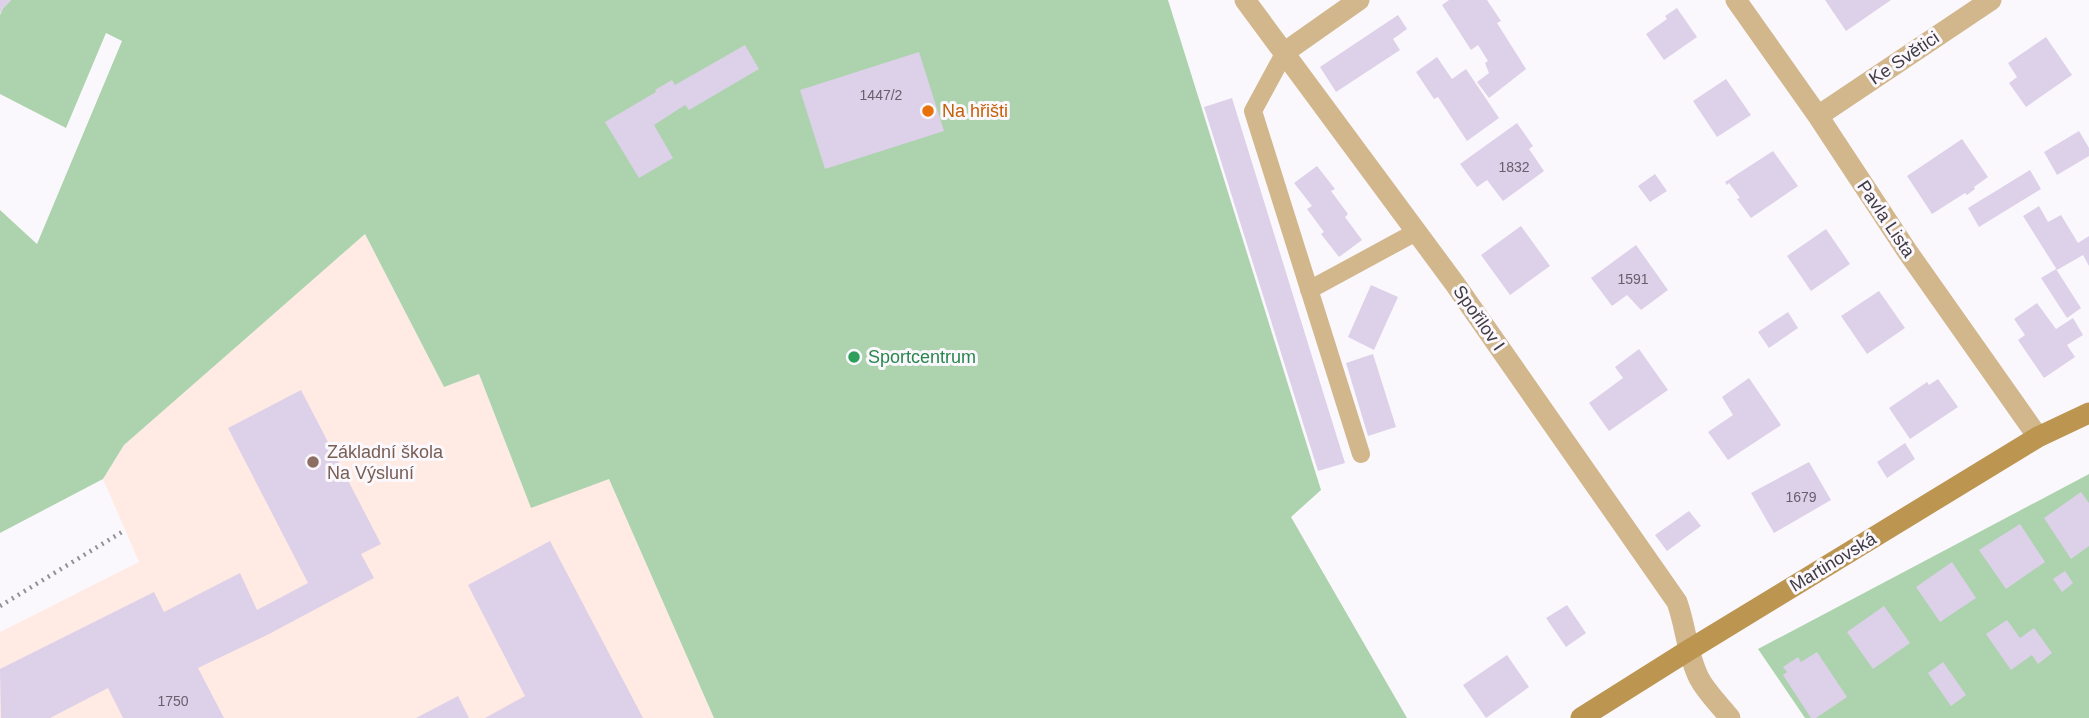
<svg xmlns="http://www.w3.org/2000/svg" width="2089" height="718" viewBox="0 0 2089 718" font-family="Helvetica,sans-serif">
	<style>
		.education { fill: #ffebe3 }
		.green { fill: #add3ae }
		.building { fill: #ddd0e9 }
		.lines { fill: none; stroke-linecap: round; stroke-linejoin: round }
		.path { stroke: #949097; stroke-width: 4.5; stroke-dasharray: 2 5; stroke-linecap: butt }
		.lane { stroke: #d1b78b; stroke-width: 18 }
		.street { stroke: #d1b78b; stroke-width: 21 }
		.secondary { stroke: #bc9550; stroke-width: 21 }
		.food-dot { fill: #e8710a; stroke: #fbf8fd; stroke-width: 2.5 }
		.leisure-dot { fill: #2e9e5b; stroke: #fbf8fd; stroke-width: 2.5 }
		.education-dot { fill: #8d6e63; stroke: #fbf8fd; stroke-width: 2.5 }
		.labels { text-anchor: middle; stroke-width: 6; stroke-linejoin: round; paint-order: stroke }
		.number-label { font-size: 14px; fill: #66606d }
		.street-label { font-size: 18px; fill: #3f3a44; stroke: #fbf8fd }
		.food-label { font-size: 18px; fill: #c56008; stroke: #fbf8fd; text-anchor: start }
		.leisure-label { font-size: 18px; fill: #27864d; stroke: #fbf8fd; text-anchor: start }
		.education-label { font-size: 18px; fill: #785e54; stroke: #fbf8fd; text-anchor: start }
	</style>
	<rect width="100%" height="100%" fill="#fbf8fd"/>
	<path class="education" d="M365,234L444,387L479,374L531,508L609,478L714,718H0V632L139,562L103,479L124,445Z"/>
	<path class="green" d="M11,0H1168L1321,490L1291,517L1407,718H714L609,479L531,508L479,374L444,387L365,234L124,445L103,479L0,533V210L37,244L122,41L106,33L66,128L0,94V15L3,8Z
		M2089,474V718H1805L1758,649Z"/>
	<path class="building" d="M0,0H11L3,8L0,14Z
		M1449,0H1487L1501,21L1497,23L1526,69L1489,98L1477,82L1489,73L1485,63L1488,61L1478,45L1471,50L1442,5Z
		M1825,0H1891L1846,31Z
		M1677,8L1697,37L1664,60L1646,34L1667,19L1665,16Z
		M1398,15L1407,29L1393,39L1400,50L1336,92L1320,67Z
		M2046,37L2072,75L2026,107L2009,83L2017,77L2008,63Z
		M745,45L759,69L689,110L685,105L654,125L673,158L639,178L605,122L656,92L655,90L672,80L675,85Z
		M919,52L944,131L825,169L800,90Z
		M1437,57L1452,79L1466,69L1499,118L1467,141L1438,97L1434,99L1416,72Z
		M1726,79L1751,115L1717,137L1693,101Z
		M1232,98L1345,463L1318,471L1204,107Z
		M1517,123L1533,146L1529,149L1544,171L1503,201L1487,180L1477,187L1460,164Z
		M2079,131L2089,148V156L2057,175L2044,152Z
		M1962,139L1988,177L1974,187L1975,189L1967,195L1965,193L1932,214L1907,176Z
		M1773,151L1798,186L1751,218L1737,199L1740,198L1729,183L1727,185L1725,182Z
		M1317,166L1335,189L1331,191L1348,214L1345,217L1362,240L1339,257L1321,234L1324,232L1307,209L1312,206L1294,183Z
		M2030,170L2041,189L1979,227L1968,208Z
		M1655,174L1667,191L1650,202L1638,186Z
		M2039,206L2048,222L2061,215L2078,243L2089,236V266L2083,255L2057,270L2023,216Z
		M1521,226L1550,266L1510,295L1481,255Z
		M1826,229L1850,264L1811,291L1787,256Z
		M1636,245L1668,290L1641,310L1627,295L1612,306L1591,278Z
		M2056,269L2081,308L2067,318L2041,278Z
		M1371,285L1398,297L1374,350L1348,337Z
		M1879,291L1905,328L1867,354L1841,316Z
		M2037,303L2056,329L2073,318L2083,335L2067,345L2075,357L2044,378L2018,340L2025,335L2014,319Z
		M1788,312L1798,328L1769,348L1758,332Z
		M1639,349L1668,390L1609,431L1589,403L1623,378L1615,367Z
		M1373,354L1396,427L1368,436L1346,363Z
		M1749,378L1781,425L1728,460L1708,432L1733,415L1722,397Z
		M1938,379L1958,407L1910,439L1889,408L1927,382L1929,385Z
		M301,390L381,544L361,554L374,578L269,634L198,668L224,718H123L108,688L50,718H1L0,669L154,592L164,612L240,573L257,610L308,583L228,428Z
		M1905,443L1915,459L1887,478L1877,462Z
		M1809,462L1831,500L1774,533L1751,493Z
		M2081,492L2089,503V546L2071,559L2044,518Z
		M1689,511L1701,526L1667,551L1655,535Z
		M2020,524L2045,562L2006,589L1979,550Z
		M550,541L643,718H485L525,696L468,585Z
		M1952,562L1976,598L1940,622L1916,587Z
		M2065,571L2073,583L2062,592L2053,579Z
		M1567,605L1586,633L1566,647L1546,618Z
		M1884,606L1910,643L1873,669L1847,632Z
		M2007,620L2020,638L2034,628L2052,653L2038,664L2032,655L2011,670L1986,634Z
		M1817,652L1847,697L1816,718H1811L1783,675L1787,672L1783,667L1798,657L1801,662Z
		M1507,655L1529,687L1486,718L1463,685Z
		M1943,662L1966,695L1951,706L1928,673Z
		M458,696L469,718H416Z"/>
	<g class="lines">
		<path class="path" d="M0,606L122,532"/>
		<path class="lane" d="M1285,52L1253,111L1361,454
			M1309,290L1416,232"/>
		<path class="street" d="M1245,0L1455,284L1677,602C1686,627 1687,654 1699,678C1706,692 1720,705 1730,718
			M1736,0L1818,116L1907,251L2038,437
			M1285,52L1359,0
			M1818,116L1991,0"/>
		<path class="secondary" d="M1581,718L1689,650L2038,437L2089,413"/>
	</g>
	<circle class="food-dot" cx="928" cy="111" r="7"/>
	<circle class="leisure-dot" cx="854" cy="357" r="7"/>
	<circle class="education-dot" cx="313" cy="462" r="7"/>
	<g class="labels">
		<g class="number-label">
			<text x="881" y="100">1447/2</text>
			<text x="1514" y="172">1832</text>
			<text x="1633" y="284">1591</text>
			<text x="1801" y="502">1679</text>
			<text x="173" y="706">1750</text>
		</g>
		<g class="street-label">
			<text transform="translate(1904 58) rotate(-34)" y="6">Ke Světici</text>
			<text transform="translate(1886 219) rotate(56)" y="6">Pavla Lista</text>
			<text transform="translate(1479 318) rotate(55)" y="6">Spořilov I</text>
			<text transform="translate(1833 562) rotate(-31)" y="6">Martinovská</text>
		</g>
		<g class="food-label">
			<text x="942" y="117">Na hřišti</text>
		</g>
		<g class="leisure-label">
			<text x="868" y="363">Sportcentrum</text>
		</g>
		<g class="education-label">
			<text x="327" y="458">Základní škola<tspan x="327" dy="21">Na Výsluní</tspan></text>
		</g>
	</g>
</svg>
